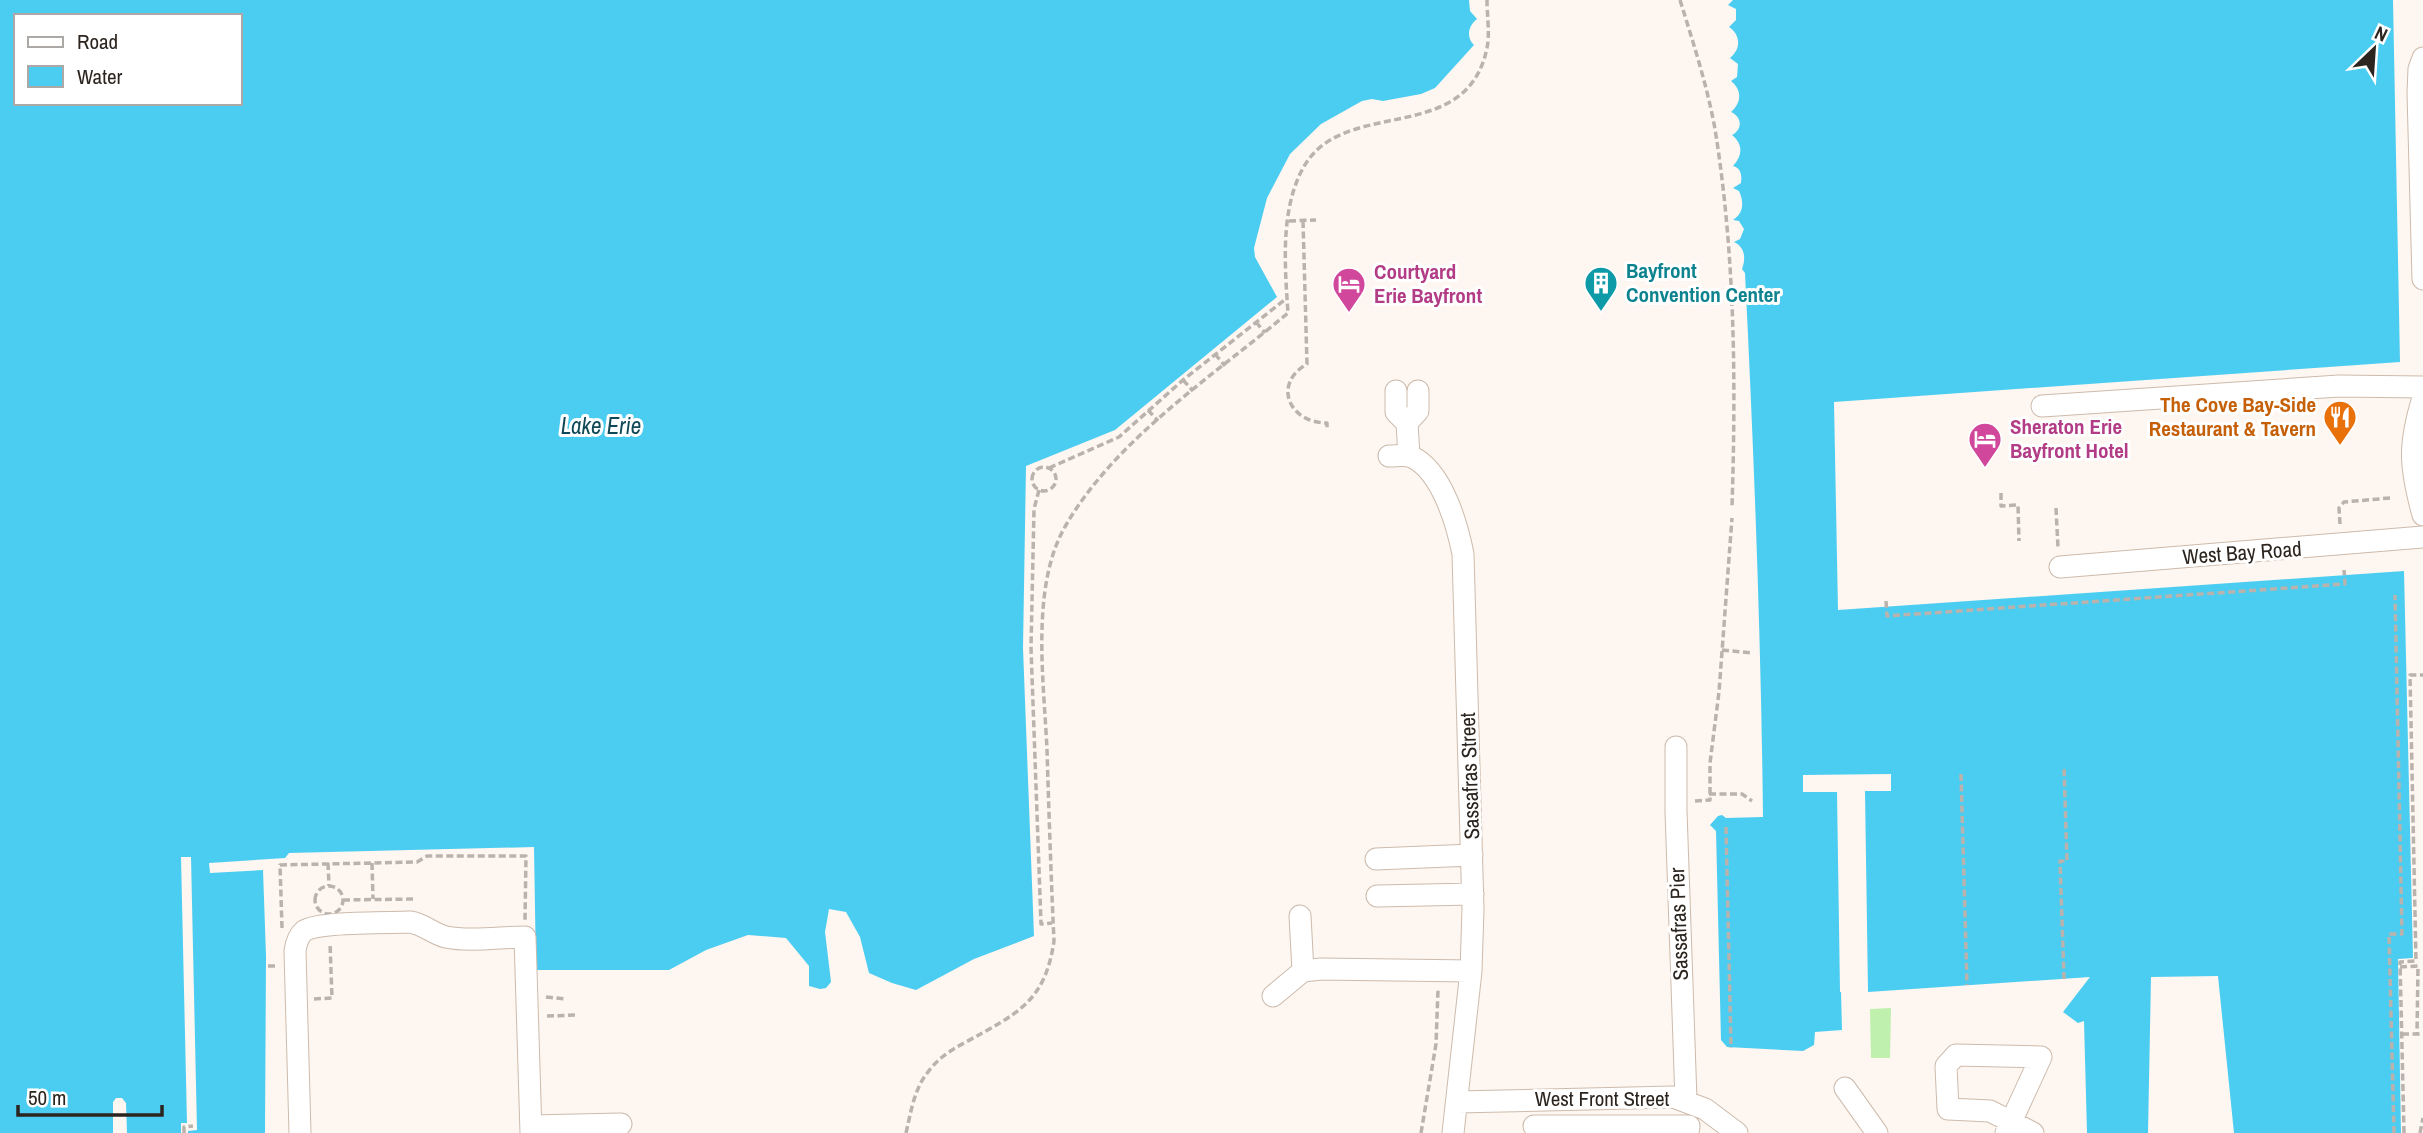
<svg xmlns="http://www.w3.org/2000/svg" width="2423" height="1133" viewBox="0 0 2423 1133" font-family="'Archivo Narrow',sans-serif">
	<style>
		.green { fill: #c0f0ad }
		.water { fill: #4bcdf1; fill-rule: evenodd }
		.pier { fill: #fef6f0 }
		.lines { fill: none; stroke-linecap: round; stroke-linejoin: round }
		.minor-casing { stroke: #cdbbac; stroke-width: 23 }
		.path { stroke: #bab2ac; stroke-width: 3.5; stroke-dasharray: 7 3.5; stroke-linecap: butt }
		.minor { stroke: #fff; stroke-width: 21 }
		.labels { text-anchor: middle; stroke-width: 6; stroke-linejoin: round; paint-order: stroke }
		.culture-label { font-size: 21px; font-weight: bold; fill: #0d838f; stroke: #fff; text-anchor: start }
		.hotel-label { font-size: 21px; font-weight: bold; fill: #b23c85; stroke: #fff; text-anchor: start }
		.food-label { font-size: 21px; font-weight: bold; fill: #c56008; stroke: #fff; text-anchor: end }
		.street-label { font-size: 21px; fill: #2c251f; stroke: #fff }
		.water-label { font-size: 23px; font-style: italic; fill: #104857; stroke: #fff }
	</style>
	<rect width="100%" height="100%" fill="#fef6f0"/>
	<path class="green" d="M1891,1008L1890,1058H1871L1870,1009Z"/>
	<path class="water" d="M0,0H1469L1470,11L1477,19C1468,26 1466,37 1474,45L1435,88L1421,94L1383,101L1372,99L1362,101L1321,124L1290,154L1267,198L1254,248L1255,257L1277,297L1115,430L1026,466L1023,648L1034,936L974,959L916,990L892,983L869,973L860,937L846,912L829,909L825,932L831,982L826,988L820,989L809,986V966L786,938L748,935L706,950L669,970H536L534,847L289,853L285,858L209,863L210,873L263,870L266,956L265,1133H188V1131L197,1130L191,857H181L187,1123H181V1133H127L126,1103L122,1098H116L113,1102V1133H0ZM16,16H240V103H16Z
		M1733,0H2393L2400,362L1834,402L1838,610L2404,571L2413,958L2398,959L2401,1133H2234L2218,976L2151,977L2148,1133H2087L2084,1021L2078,1023L2063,1012L2090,977L1868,992H1841L1842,1030L1815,1032L1814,1045L1803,1051L1727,1047L1721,1040L1716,831L1710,825L1718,816L1722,815L1726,818L1763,817C1761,636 1754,455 1745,273L1742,269C1746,258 1745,247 1734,242L1740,239L1744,229L1739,221L1733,220C1744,213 1744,202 1739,191L1733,188L1741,183C1742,175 1741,168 1733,166C1743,155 1743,144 1732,135C1743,129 1742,117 1731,112C1742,102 1742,90 1731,81L1737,77L1738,64L1730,58C1741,49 1741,35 1729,27L1736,20V9L1728,5Z"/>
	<path class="pier" d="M1891,774V791H1865L1868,992H1840L1837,792H1803V775Z"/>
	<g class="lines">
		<defs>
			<path id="minor" d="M2423,58L2419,69L2418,93L2423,279
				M1396,391V412L1407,423L1409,456
				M2423,398C2408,446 2410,467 2423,515
				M2042,406L2339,386L2423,387
				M1407,423L1418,411V391
				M1389,456C1397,456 1405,454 1412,457C1442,471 1457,524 1463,554L1473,909L1471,971L1453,1133
				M2060,567L2423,537
				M1676,747V811L1686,1100
				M1376,859L1472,855
				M1377,896L1473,894
				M1300,916L1303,971
				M1273,996L1303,971L1321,969L1471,971
				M1845,1088L1877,1133
				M1457,1102L1673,1097L1705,1109L1737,1133
				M532,1126L621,1124
				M1534,1126H1689L1688,1133
				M300,1133L295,951C296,944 298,936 304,931C318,921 390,923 410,922C424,924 433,934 446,937C469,942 501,937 525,937L531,1133
				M2006,1133L2041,1057L1956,1055L1946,1066L1948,1109L1990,1111L2033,1133"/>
		</defs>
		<use href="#minor" class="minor-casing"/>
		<path class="path" d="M1680,0C1693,42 1707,85 1715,129C1735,254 1736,380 1732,507
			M1289,221L1316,220
			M1303,221L1307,364C1272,384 1289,423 1327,423V430
			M1256,322L1265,333
			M1215,354L1225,366
			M1183,380L1193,391
			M1148,410L1158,421
			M1032 479a12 12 0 1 1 24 0a12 12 0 1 1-24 0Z
			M1049,468L1119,437L1183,380L1287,298
			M1039,490L1034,509L1031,648L1041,924L1052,923
			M2001,493V506L2018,505L2019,541
			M2056,508L2058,548
			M2340,524L2339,508L2344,502L2390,498
			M1886,601L1887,616L2345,584L2344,570
			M1722,650L1752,653
			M1961,774L1967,985
			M1709,794H1742L1752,801
			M1695,801L1710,800V763L1719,692L1732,518
			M1726,827L1731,1048
			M328,863L329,886
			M372,863L373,899
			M315 900a14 14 0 1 1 28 0a14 14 0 1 1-28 0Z
			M343,900L415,899
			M282,928L280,865L417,862L427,856H526L525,920
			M268,966H276
			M2400,967L2418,966L2417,1034
			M2064,979L2060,861H2067L2064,768
			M546,997L565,999
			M314,999L332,998L330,943
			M547,1016L577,1015
			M2402,1034H2423
			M184,1133V1127L193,1126
			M906,1133C911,1112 914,1089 928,1072C938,1058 951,1050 966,1042C1016,1014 1045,1003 1054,941C1051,877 1049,814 1047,750C1044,681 1030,586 1066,525C1116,439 1213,376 1288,313C1285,268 1280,212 1302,170C1341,94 1466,149 1487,48C1490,34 1487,15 1487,0
			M1421,1133L1436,1044L1438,990
			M2394,1133L2389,934H2402L2395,595
			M2404,1133L2400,962L2416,961L2410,675H2423
			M2420,1133L2423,1118"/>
		<use href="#minor" class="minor"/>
	</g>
	<defs>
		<symbol id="building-pin" viewBox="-11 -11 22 30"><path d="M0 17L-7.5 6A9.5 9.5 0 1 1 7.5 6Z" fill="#0f9aa8" stroke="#fff"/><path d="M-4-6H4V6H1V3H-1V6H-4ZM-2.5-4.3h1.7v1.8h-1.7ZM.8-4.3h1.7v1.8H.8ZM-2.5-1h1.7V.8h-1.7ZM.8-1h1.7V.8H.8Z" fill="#fff"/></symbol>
		<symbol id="hotel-pin" viewBox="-11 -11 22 30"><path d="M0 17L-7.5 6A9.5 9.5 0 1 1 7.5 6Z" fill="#d1479c" stroke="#fff"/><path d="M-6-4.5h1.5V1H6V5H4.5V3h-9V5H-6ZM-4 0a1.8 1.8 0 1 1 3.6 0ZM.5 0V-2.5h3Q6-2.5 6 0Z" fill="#fff"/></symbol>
		<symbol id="restaurant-pin" viewBox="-11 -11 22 30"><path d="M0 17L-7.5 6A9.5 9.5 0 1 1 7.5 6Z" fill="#e8710a" stroke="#fff"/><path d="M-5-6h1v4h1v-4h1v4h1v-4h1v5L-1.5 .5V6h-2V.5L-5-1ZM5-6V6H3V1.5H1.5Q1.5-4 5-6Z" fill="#fff"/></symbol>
	</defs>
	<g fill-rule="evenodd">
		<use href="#building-pin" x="1582" y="264" width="38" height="52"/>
		<use href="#hotel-pin" x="1330" y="265" width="38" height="52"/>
		<use href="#restaurant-pin" x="2321" y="398" width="38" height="52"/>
		<use href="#hotel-pin" x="1966" y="420" width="38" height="52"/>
	</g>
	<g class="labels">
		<g class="culture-label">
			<text x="1626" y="278">Bayfront<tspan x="1626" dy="24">Convention Center</tspan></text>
		</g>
		<g class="hotel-label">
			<text x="1374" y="279">Courtyard<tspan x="1374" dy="24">Erie Bayfront</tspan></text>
			<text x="2010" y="434">Sheraton Erie<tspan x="2010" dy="24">Bayfront Hotel</tspan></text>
		</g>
		<g class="food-label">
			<text x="2316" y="412">The Cove Bay-Side<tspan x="2316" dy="24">Restaurant &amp; Tavern</tspan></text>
		</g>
		<g class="street-label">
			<text transform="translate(2242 553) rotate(-4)" y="7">West Bay Road</text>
			<text transform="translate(1470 776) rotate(-92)" y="7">Sassafras Street</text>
			<text transform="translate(1679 924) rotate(-92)" y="7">Sassafras Pier</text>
			<text x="1602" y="1106">West Front Street</text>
		</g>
		<g class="water-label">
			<text x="601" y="434">Lake Erie</text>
		</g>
	</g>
	<rect x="14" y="14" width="228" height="91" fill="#ffffff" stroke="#aba8a5" stroke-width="2"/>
	<rect x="28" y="37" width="35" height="10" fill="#ffffff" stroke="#aba8a5" stroke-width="2"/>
	<text x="77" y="49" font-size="21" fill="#2c251f">Road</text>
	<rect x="28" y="66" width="35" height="21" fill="#4bcdf1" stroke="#aba8a5" stroke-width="2"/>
	<text x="77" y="84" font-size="21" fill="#2c251f">Water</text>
	<g transform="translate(2374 49) rotate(25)" stroke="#ffffff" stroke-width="5" paint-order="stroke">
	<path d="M0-5L12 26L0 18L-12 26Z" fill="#2c251f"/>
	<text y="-10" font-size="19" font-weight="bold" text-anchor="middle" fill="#2c251f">N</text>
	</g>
	<path d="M18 1105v10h144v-10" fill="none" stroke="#2c251f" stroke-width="3.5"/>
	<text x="28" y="1105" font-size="21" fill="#2c251f" stroke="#ffffff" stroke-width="5" paint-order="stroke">50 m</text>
</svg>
